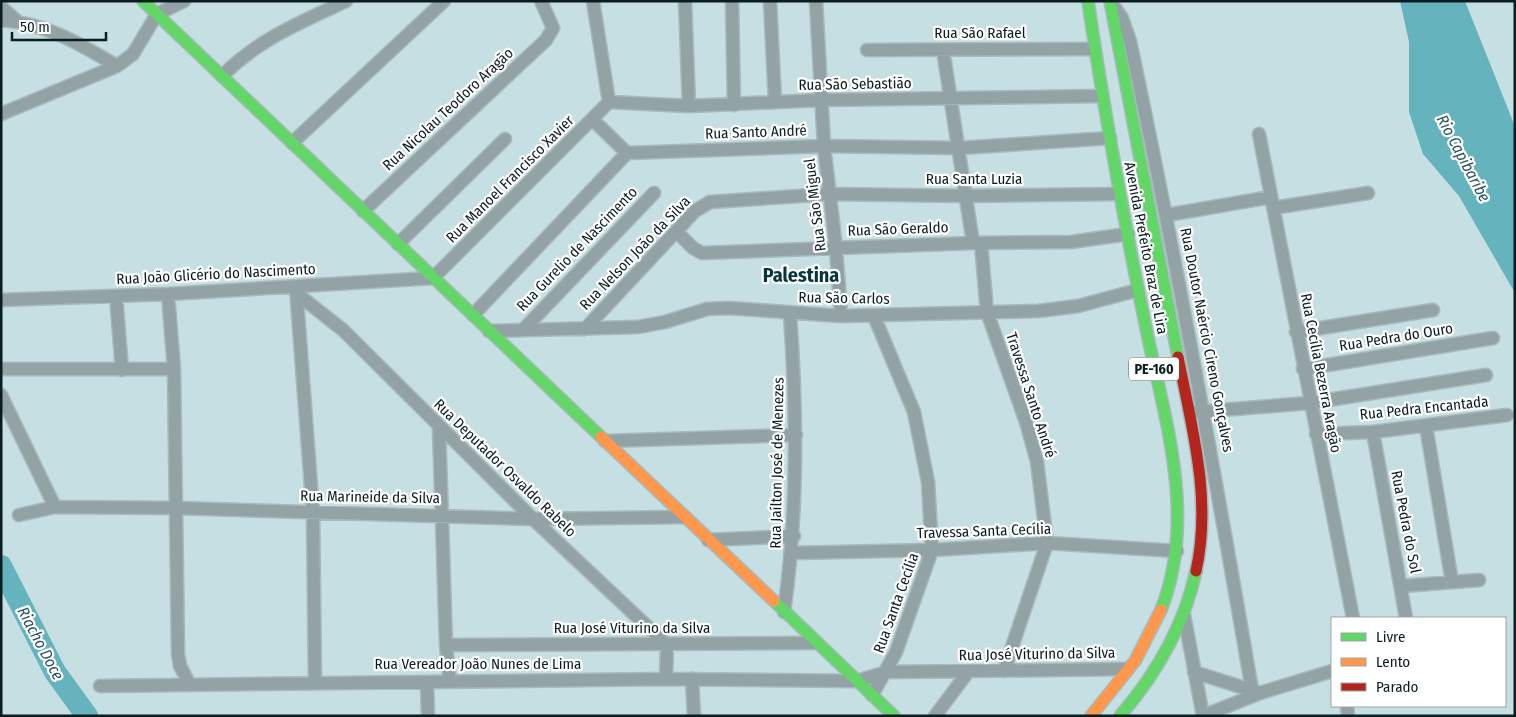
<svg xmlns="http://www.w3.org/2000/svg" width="1516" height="717" viewBox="0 0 1516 717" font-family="'Fira Sans Condensed',sans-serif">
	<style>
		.water { fill: #65b4bd }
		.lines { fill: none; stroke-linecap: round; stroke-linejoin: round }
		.river { stroke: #65b4bd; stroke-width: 22 }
		.street-casing { stroke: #a7babd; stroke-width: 15 }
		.fast-casing { stroke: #a7babd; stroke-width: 14 }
		.slow-casing { stroke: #a7babd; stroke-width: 14 }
		.jam-casing { stroke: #a7babd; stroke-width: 14 }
		.street { stroke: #93a2a4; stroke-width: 12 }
		.fast { stroke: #63d668; stroke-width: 11 }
		.slow { stroke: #ff974d; stroke-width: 11 }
		.jam { stroke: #b3261e; stroke-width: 11 }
		.labels { text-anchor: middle; stroke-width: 4.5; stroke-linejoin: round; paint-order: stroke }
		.shield { fill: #fff; stroke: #546163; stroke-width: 1 }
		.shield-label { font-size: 14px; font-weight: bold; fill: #0b1d20 }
		.street-label { font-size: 15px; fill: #0b1d20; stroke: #fff }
		.water-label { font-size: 16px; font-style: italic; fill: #255157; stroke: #fff }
		.district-label { font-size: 20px; font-weight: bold; fill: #07373c; stroke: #fff }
	</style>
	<rect width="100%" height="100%" fill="#c6dfe2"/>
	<path class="water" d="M1400,1H1465L1512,119L1515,127V293L1459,196L1423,154L1409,112V42Z"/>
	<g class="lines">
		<path class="river" d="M1,566L55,672L87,716"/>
		<defs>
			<path id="street" d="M593,1L609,102
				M685,1L689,106
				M732,1L734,105
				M770,1L775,102
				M816,1L824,146L836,248L841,316
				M1,7L17,21
				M1115,8L1122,18L1130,41C1176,257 1215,473 1252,690
				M1,20C48,24 78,43 117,66
				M867,50L1093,49
				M943,50L973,243
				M222,76C259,39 299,23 346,1
				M609,102L689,106L821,100L1102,96
				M1,114L117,66L133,54L157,14L184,1
				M592,119L627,153
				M1259,134L1353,618
				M292,143L444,1
				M1273,208L1368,193
				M363,211L546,40L553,28L541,1
				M1167,215L1271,197
				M676,231L693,248L702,253L973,243L1071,242L1128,234
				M981,243L987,312L1026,422L1037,462L1047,543L1004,671
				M398,244L505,139
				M296,287L313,513L315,682
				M296,293L343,330L533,519L667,645L666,679
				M168,294L174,369L178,654L180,666L190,685
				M116,296L122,370
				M1,300L168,294L433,278L609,102
				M473,315L627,153L824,146L960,148L1110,138
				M524,329L654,193
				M585,329L695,211L710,202L829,194L967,196L1118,194
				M489,331L638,327L665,322L707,309L729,308L841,316L1038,311L1078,306L1138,290
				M1296,332L1433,310
				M1,369H174
				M1303,369L1493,338
				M1,395L55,507
				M1196,412L1309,403L1486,375
				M1426,426L1452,582
				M439,427L446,645L450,682
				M1373,432L1406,618
				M1316,434L1373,432L1507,415
				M605,441L796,435
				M19,515L55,507L176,508L533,519L685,517
				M708,540L794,536
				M792,553L932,550L1047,543L1177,551
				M1402,586L1479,580
				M784,612C798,512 797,414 790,314
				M1184,615L1203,716
				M446,645L817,643
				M1194,672L1260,693L1332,671
				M692,679L694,716
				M427,682L428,716
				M100,686L666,679L857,681L887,672L1128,669
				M872,695L896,652L932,550L928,482L914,412L874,316
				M1347,706L1348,716
				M935,716L968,672
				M1203,716L1260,693"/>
			<path id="fast" d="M143,1L601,437
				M1088,1C1101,91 1117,180 1134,269C1141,302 1147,336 1155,369C1173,449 1192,531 1161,610
				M1110,1L1178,357
				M774,601L894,716
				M1120,716C1157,673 1184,627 1196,571"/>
			<path id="slow" d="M601,437L774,601
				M1091,716L1135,661L1161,610"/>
			<path id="jam" d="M1178,357C1192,428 1212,499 1196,571"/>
		</defs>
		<use href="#street" class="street-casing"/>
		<use href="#fast" class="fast-casing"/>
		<use href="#slow" class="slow-casing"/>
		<use href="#jam" class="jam-casing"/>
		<use href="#street" class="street"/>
		<use href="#fast" class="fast"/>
		<use href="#slow" class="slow"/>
		<use href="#jam" class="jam"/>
	</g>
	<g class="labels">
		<rect class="shield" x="1129" y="357.5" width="50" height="23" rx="4"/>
		<g class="shield-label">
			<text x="1154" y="374">PE-160</text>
		</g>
		<g class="street-label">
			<text x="980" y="38">Rua São Rafael</text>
			<text transform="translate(855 84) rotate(-1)" y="5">Rua São Sebastião</text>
			<text transform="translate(448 109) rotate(-43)" y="5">Rua Nicolau Teodoro Aragão</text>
			<text transform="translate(756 132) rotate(-2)" y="5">Rua Santo André</text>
			<text transform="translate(510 179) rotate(-45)" y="5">Rua Manoel Francisco Xavier</text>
			<text x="974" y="184">Rua Santa Luzia</text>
			<text transform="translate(815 205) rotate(-97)" y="5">Rua São Miguel</text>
			<text transform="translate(898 229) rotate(-2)" y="5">Rua São Geraldo</text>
			<text transform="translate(1146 248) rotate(79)" y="5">Avenida Prefeito Braz de Lira</text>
			<text transform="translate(577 249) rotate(-46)" y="5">Rua Gurelio de Nascimento</text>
			<text transform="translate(635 253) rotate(-46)" y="5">Rua Nelson João da Silva</text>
			<text transform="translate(216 274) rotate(-3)" y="5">Rua João Glicério do Nascimento</text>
			<text transform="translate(844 298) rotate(1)" y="5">Rua São Carlos</text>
			<text transform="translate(1396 337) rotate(-9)" y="5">Rua Pedra do Ouro</text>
			<text transform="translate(1207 340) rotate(79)" y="5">Rua Doutor Naércio Cireno Gonçalves</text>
			<text transform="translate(1321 373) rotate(79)" y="5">Rua Cecília Bezerra Aragão</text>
			<text transform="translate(1031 395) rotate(72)" y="5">Travessa Santo André</text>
			<text transform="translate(1424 408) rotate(-6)" y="5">Rua Pedra Encantada</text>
			<text transform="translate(777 463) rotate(-89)" y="5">Rua Jaílton José de Menezes</text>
			<text transform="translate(505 468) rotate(44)" y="5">Rua Deputador Osvaldo Rabelo</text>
			<text transform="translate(370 497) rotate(1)" y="5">Rua Marineide da Silva</text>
			<text transform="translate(1406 522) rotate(79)" y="5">Rua Pedra do Sol</text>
			<text transform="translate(984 531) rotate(-2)" y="5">Travessa Santa Cecília</text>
			<text transform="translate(896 603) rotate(-70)" y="5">Rua Santa Cecília</text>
			<text x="632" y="633">Rua José Viturino da Silva</text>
			<text transform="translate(1037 654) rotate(-1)" y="5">Rua José Viturino da Silva</text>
			<text x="478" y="669">Rua Vereador João Nunes de Lima</text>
		</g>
		<g class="water-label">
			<text transform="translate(1464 158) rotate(62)" y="6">Rio Capibaribe</text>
			<text transform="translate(41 643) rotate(62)" y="6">Riacho Doce</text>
		</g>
		<g class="district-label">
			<text x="801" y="282">Palestina</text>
		</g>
	</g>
	<rect width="1516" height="717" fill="none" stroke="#0b1d20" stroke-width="5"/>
	<rect x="1331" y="617" width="175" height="90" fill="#ffffff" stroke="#9da5a6"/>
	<rect x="1341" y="633" width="25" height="8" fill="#63d668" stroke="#9da5a6"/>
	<text x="1376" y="642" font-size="15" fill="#0b1d20">Livre</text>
	<rect x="1341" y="658" width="25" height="8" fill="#ff974d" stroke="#9da5a6"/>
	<text x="1376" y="667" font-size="15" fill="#0b1d20">Lento</text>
	<rect x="1341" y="683" width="25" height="8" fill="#b3261e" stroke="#9da5a6"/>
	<text x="1376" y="692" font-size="15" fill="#0b1d20">Parado</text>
	<path d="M12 32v8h94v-8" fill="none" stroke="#0b1d20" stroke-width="2.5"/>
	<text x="20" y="32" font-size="15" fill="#0b1d20" stroke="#ffffff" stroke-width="4" paint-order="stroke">50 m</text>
</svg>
